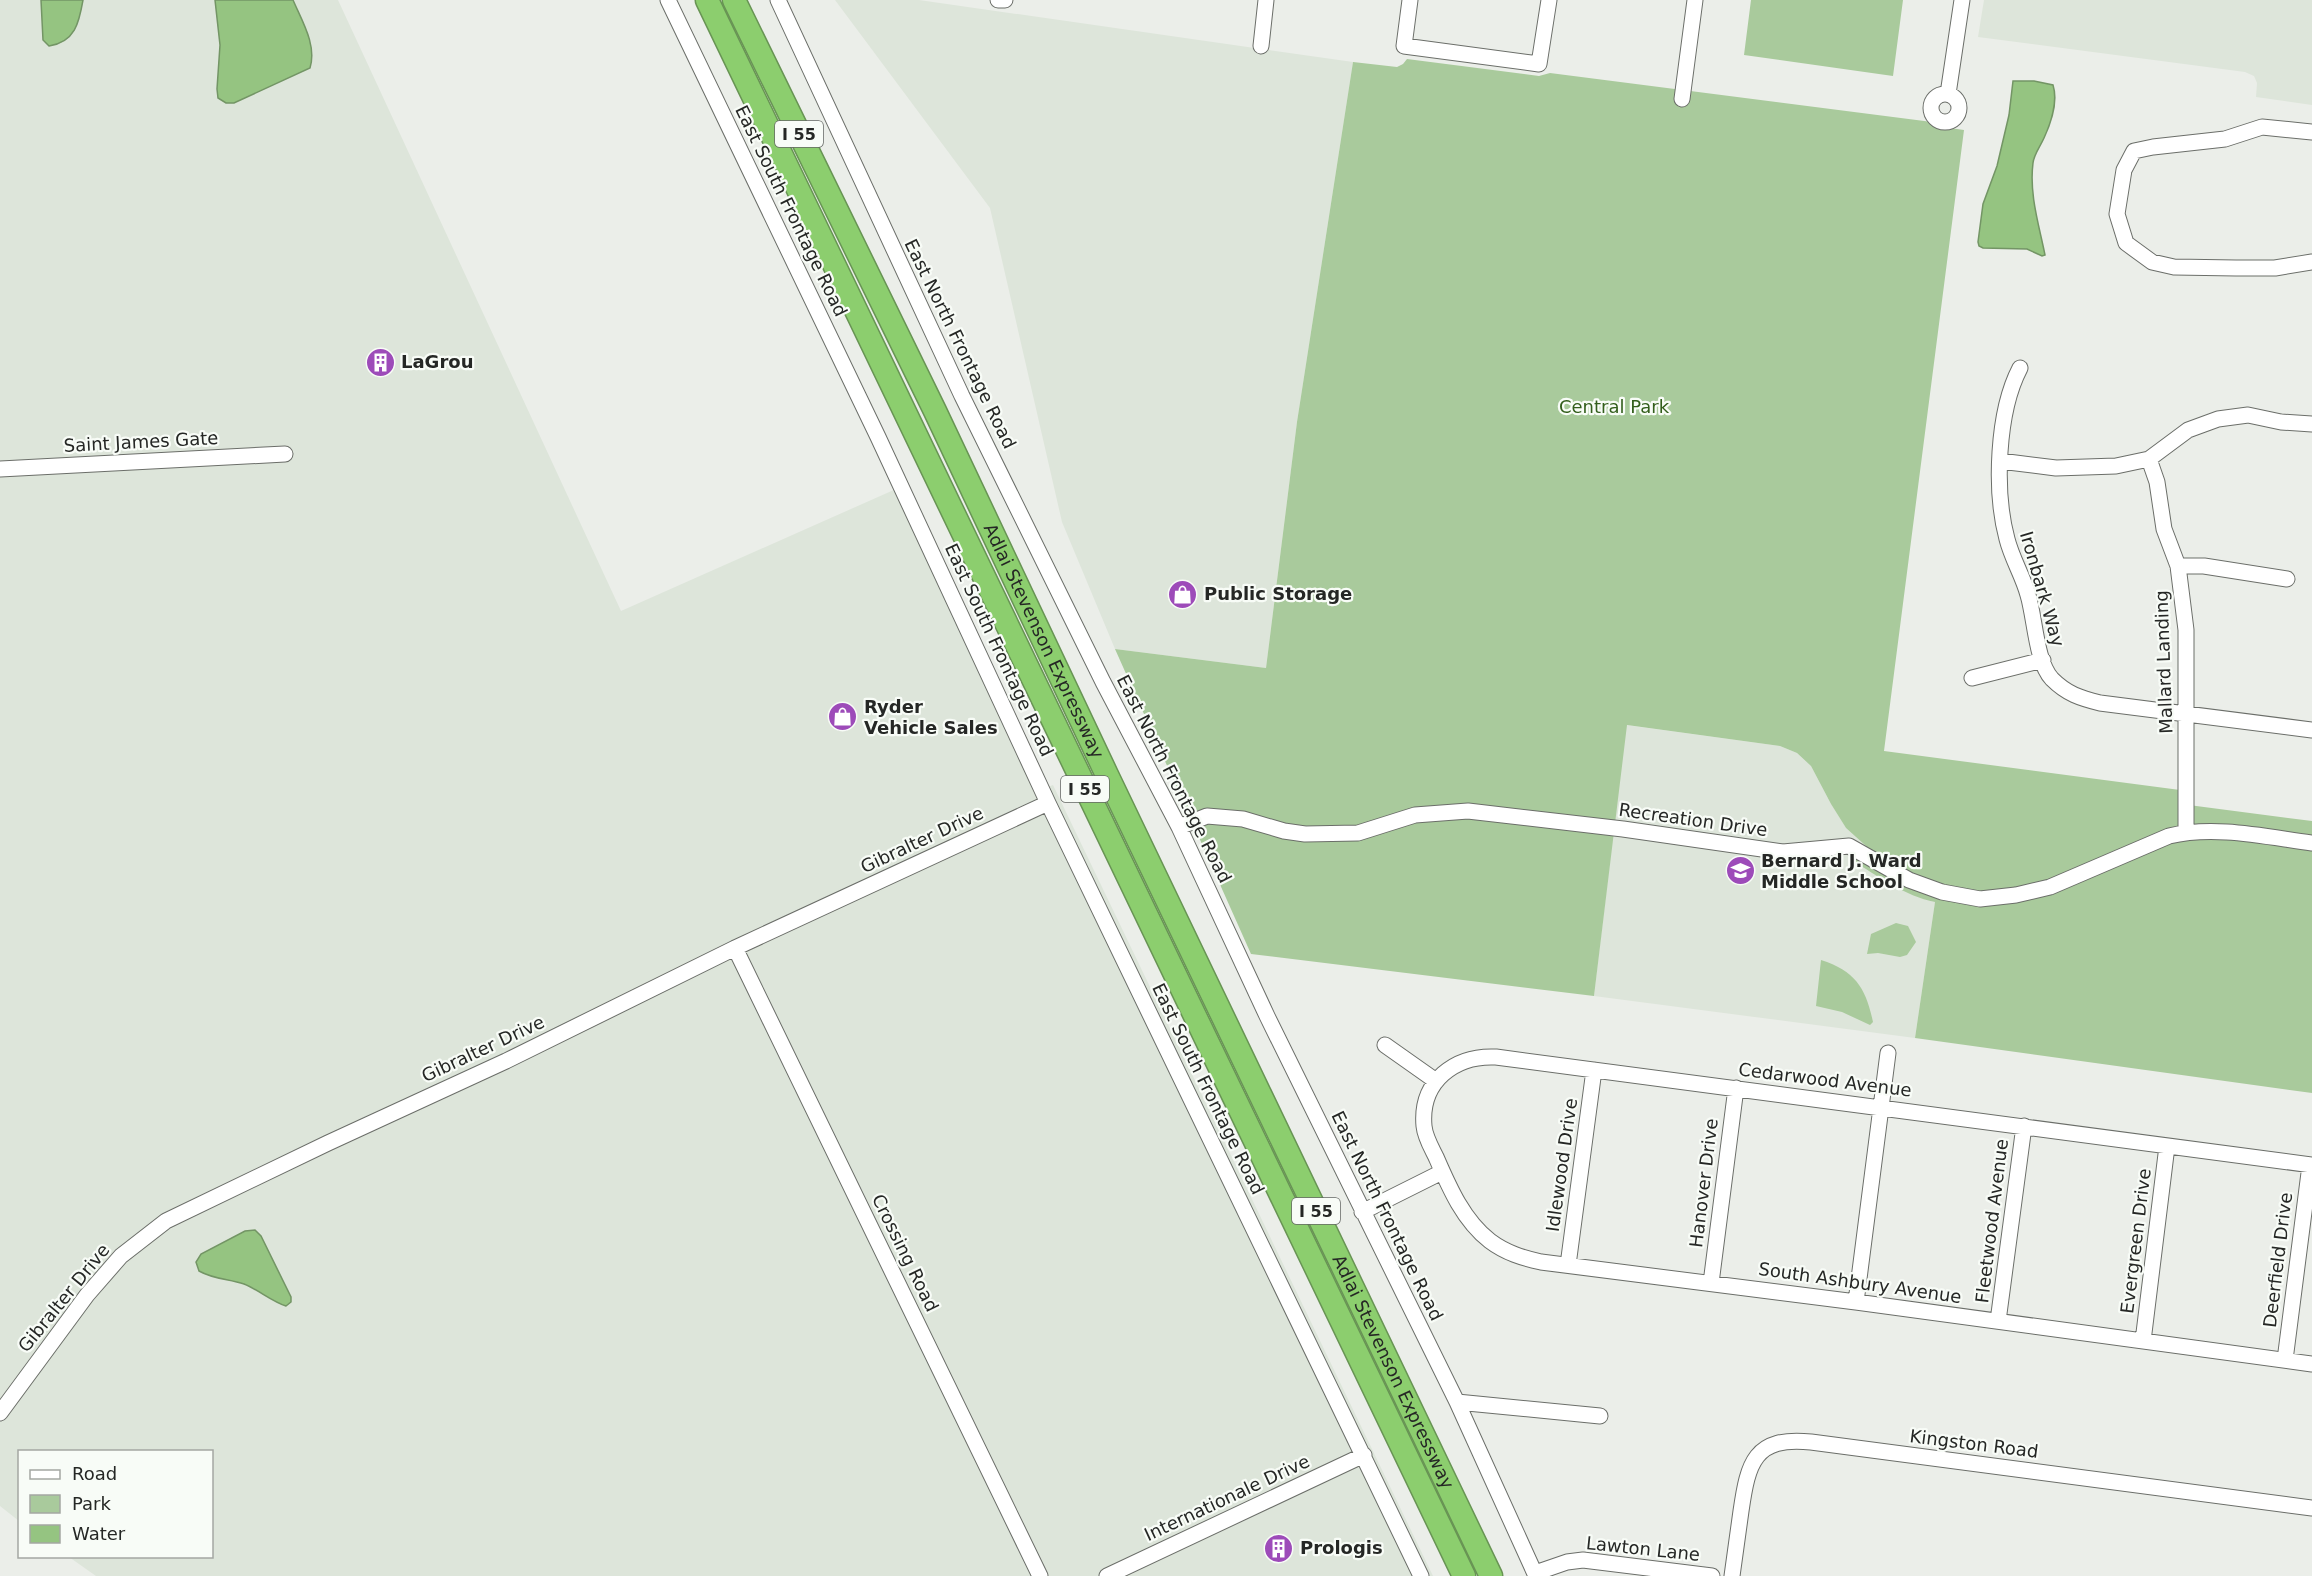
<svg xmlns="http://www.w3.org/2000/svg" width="2312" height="1576" viewBox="0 0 2312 1576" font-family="'DejaVu Sans',sans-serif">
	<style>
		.built { fill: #dde5da }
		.green { fill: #a9ca9c }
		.water { fill: #95c481; stroke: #739565; stroke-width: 1.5 }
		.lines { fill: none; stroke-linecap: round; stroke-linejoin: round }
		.minor-casing { stroke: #6b6e69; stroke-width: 17 }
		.highway-casing { stroke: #689454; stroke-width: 25 }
		.minor { stroke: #fff; stroke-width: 15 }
		.highway { stroke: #8cce6e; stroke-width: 22 }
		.labels { text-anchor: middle; stroke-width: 4.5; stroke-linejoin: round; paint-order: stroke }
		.shield { fill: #f8fcf7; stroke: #646764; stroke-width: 1.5 }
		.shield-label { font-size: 16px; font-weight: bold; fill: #252725 }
		.street-label { font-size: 18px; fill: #252725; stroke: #f8fcf7 }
		.poi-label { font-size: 18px; font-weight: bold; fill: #252725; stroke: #f8fcf7; text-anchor: start }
		.park-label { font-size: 18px; fill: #325e1b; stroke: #f8fcf7 }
	</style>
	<rect width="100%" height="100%" fill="#ebeee9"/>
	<path class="built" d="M0,0H338L621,611L896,489L1037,791L1053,785L1433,1576H96L69,1557L212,1556V1452H20L19,1521L0,1506V475L202,466L200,453L0,461Z
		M835,0H919L1353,62L1297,422L1266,668L1115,649L1062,522L990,208Z
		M1984,0H2312V105L2256,97L2257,83L2254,76L2245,72L1978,37Z
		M1626,725L1780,746L1797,753L1811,766L1831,804L1846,828L1866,846L1852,860L1926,900L1935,902L1915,1038L1594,996Z"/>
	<path class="green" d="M1751,0H1903L1893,76L1744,55Z
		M1407,59L1539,76L1550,73L1932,122L1936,126L1964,130L1884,751L2180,790L2181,804L2312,821V1093L1915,1038L1935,902C1905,896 1877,876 1852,860L1866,846L1846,828L1831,804L1811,766L1797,753L1780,746L1627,725L1594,996L1251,954L1115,649L1266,668L1297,422L1353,62L1397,67L1403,64Z
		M1896,923L1908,926L1916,942L1907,955L1900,957L1878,953L1867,954L1871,934Z
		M1821,960C1856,971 1866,989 1873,1022L1870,1025L1842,1012L1816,1006Z"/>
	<path class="water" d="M41,0H83C79,23 75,42 49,46L43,40Z
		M215,0H293C302,21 317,45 310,68L234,103H226L218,98L217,89L220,45Z
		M2013,81H2034L2053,85C2058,101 2051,123 2044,138C2040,147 2034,154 2033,163C2029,194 2039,225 2045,255L2042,256L2027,249L1983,248L1979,246L1978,242L1983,204L1997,166L2009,115Z
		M255,1230L261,1236L291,1297V1302L286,1306C271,1301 259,1290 244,1284C228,1279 213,1279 199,1271L196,1262L201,1254L245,1231Z"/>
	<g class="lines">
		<defs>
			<path id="minor" d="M668,0L878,437L1048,803L1421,1576
				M778,0L962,396L1103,682L1179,827L1267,1016L1457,1402L1536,1576
				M998,0H1005
				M1410,0L1404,46L1539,64L1549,0
				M1261,46L1266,0
				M1931 108a14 14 0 1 1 28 0a14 14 0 1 1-28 0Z
				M1948,94L1962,0
				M1682,99L1695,0
				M2312,132L2262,127L2225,139L2153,147L2134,151L2124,170L2117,214L2126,243L2152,262L2174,267L2236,268H2275L2312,262
				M2020,368C1997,412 1994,491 2007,539C2012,559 2023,576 2028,595C2035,618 2036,662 2052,679C2067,694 2080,698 2100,703L2312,730
				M2149,459L2157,482L2164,529L2178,566L2186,630V832
				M2000,461L2056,468L2116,466L2149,459L2188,430L2218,419L2248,415L2281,422L2312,424
				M0,469L285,454
				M2178,566H2204L2287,579
				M1972,678L2043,660
				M1179,827L1207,816L1243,819L1284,831L1305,834L1358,833L1415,815L1468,811L1623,829L1783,852L1849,846L1909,880L1942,892L1980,899L2016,895L2050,887L2169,836C2215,825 2266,837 2312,843
				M735,948L1040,1576
				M1385,1045L1436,1081
				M2312,1165L1496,1057C1455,1055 1420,1081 1424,1126C1425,1137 1431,1147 1436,1157C1449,1187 1463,1220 1490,1241C1506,1253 1523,1258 1541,1262L1856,1302L2312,1364
				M1362,1212L1442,1172
				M1568,1265L1594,1070
				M1711,1283L1736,1088
				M1856,1302L1888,1053
				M1998,1321L2024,1126
				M2143,1341L2167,1146
				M2285,1360L2310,1165
				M1457,1402L1600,1416
				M0,1413L87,1295L121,1256L166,1221L328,1143L506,1061L735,948L1048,803
				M1535,1573L1567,1562L1583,1560L1712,1576
				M1107,1576L1364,1455
				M1732,1576C1735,1554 1738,1533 1741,1511C1748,1463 1754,1436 1811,1442L2312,1508"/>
			<g id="highway">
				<path d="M707,0L1464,1576"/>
				<path id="s1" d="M734,0L935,411L1107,775L1491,1576"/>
			</g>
		</defs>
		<use href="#minor" class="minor-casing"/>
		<use href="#highway" class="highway-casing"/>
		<use href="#minor" class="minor"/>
		<use href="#highway" class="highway"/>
	</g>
	<defs>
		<symbol id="building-disc" viewBox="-11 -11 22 22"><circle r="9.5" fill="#9d4bb9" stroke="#f8fcf7"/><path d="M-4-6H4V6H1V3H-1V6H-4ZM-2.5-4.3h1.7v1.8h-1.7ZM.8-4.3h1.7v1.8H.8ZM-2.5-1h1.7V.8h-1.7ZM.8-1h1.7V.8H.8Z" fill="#fff"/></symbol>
		<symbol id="shop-disc" viewBox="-11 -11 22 22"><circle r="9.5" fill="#9d4bb9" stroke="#f8fcf7"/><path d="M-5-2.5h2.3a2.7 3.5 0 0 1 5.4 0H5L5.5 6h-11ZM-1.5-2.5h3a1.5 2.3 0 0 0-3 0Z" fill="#fff"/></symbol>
		<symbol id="school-disc" viewBox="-11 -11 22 22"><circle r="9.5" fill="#9d4bb9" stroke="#f8fcf7"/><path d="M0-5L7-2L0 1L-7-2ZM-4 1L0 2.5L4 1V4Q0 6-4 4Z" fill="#fff"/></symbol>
	</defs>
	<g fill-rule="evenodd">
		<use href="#building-disc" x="364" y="346" width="33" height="33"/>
		<use href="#shop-disc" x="1166" y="578" width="33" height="33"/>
		<use href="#shop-disc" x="826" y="700" width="33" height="33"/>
		<use href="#school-disc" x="1724" y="854" width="33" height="33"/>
		<use href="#building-disc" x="1262" y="1532" width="33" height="33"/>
	</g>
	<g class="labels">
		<g class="shield">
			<rect x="775" y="121" width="48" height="26" rx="4.5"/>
			<rect x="1061" y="776" width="48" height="26" rx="4.5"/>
			<rect x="1292" y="1198" width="48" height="26" rx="4.5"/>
		</g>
		<g class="shield-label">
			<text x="799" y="140">I 55</text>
			<text x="1085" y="795">I 55</text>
			<text x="1316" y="1217">I 55</text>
		</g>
		<g class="street-label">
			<text transform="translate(791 211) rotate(64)" y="6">East South Frontage Road</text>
			<text transform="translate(960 344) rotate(64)" y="6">East North Frontage Road</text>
			<text transform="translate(141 442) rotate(-3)" y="6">Saint James Gate</text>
			<text transform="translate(2042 589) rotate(74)" y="6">Ironbark Way</text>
			<text dy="6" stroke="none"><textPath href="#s1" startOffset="712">Adlai Stevenson Expressway</textPath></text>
			<text transform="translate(999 650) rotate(65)" y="6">East South Frontage Road</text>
			<text transform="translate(2164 662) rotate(-92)" y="6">Mallard Landing</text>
			<text transform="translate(1174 779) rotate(63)" y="6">East North Frontage Road</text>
			<text transform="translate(1693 820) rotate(8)" y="6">Recreation Drive</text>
			<text transform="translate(922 840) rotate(-25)" y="6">Gibralter Drive</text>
			<text transform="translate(483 1049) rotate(-25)" y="6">Gibralter Drive</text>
			<text transform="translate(1825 1080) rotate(7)" y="6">Cedarwood Avenue</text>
			<text transform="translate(1208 1089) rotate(64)" y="6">East South Frontage Road</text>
			<text transform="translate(1562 1165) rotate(-82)" y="6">Idlewood Drive</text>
			<text transform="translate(1704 1183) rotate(-83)" y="6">Hanover Drive</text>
			<text transform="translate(1387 1216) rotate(64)" y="6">East North Frontage Road</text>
			<text transform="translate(1992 1221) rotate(-83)" y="6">Fleetwood Avenue</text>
			<text transform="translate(2136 1241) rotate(-83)" y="6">Evergreen Drive</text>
			<text transform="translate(905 1253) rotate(64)" y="6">Crossing Road</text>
			<text transform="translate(2278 1260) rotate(-83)" y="6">Deerfield Drive</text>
			<text transform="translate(1860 1283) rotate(8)" y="6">South Ashbury Avenue</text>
			<text transform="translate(64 1298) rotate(-51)" y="6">Gibralter Drive</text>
			<text dy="6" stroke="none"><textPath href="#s1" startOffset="1522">Adlai Stevenson Expressway</textPath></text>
			<text transform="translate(1974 1444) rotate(7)" y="6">Kingston Road</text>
			<text transform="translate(1227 1498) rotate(-25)" y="6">Internationale Drive</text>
			<text transform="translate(1643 1549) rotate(6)" y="6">Lawton Lane</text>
		</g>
		<g class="poi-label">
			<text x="401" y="368">LaGrou</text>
			<text x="1204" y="600">Public Storage</text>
			<text x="864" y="713">Ryder<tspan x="864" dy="21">Vehicle Sales</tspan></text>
			<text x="1761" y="867">Bernard J. Ward<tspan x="1761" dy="21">Middle School</tspan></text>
			<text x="1300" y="1554">Prologis</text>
		</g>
		<g class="park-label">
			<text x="1614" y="413">Central Park</text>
		</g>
	</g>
	<rect x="18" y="1450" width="195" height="108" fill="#f8fcf7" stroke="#a4a7a3" stroke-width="1.5"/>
	<rect x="30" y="1470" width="30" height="9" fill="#ffffff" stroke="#a4a7a3" stroke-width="1.5"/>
	<text x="72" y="1480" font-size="18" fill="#252725">Road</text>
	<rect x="30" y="1495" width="30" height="18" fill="#a9ca9c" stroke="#a4a7a3" stroke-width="1.5"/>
	<text x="72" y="1510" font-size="18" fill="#252725">Park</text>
	<rect x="30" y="1525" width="30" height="18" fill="#95c481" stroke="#a4a7a3" stroke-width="1.5"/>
	<text x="72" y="1540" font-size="18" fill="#252725">Water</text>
</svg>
